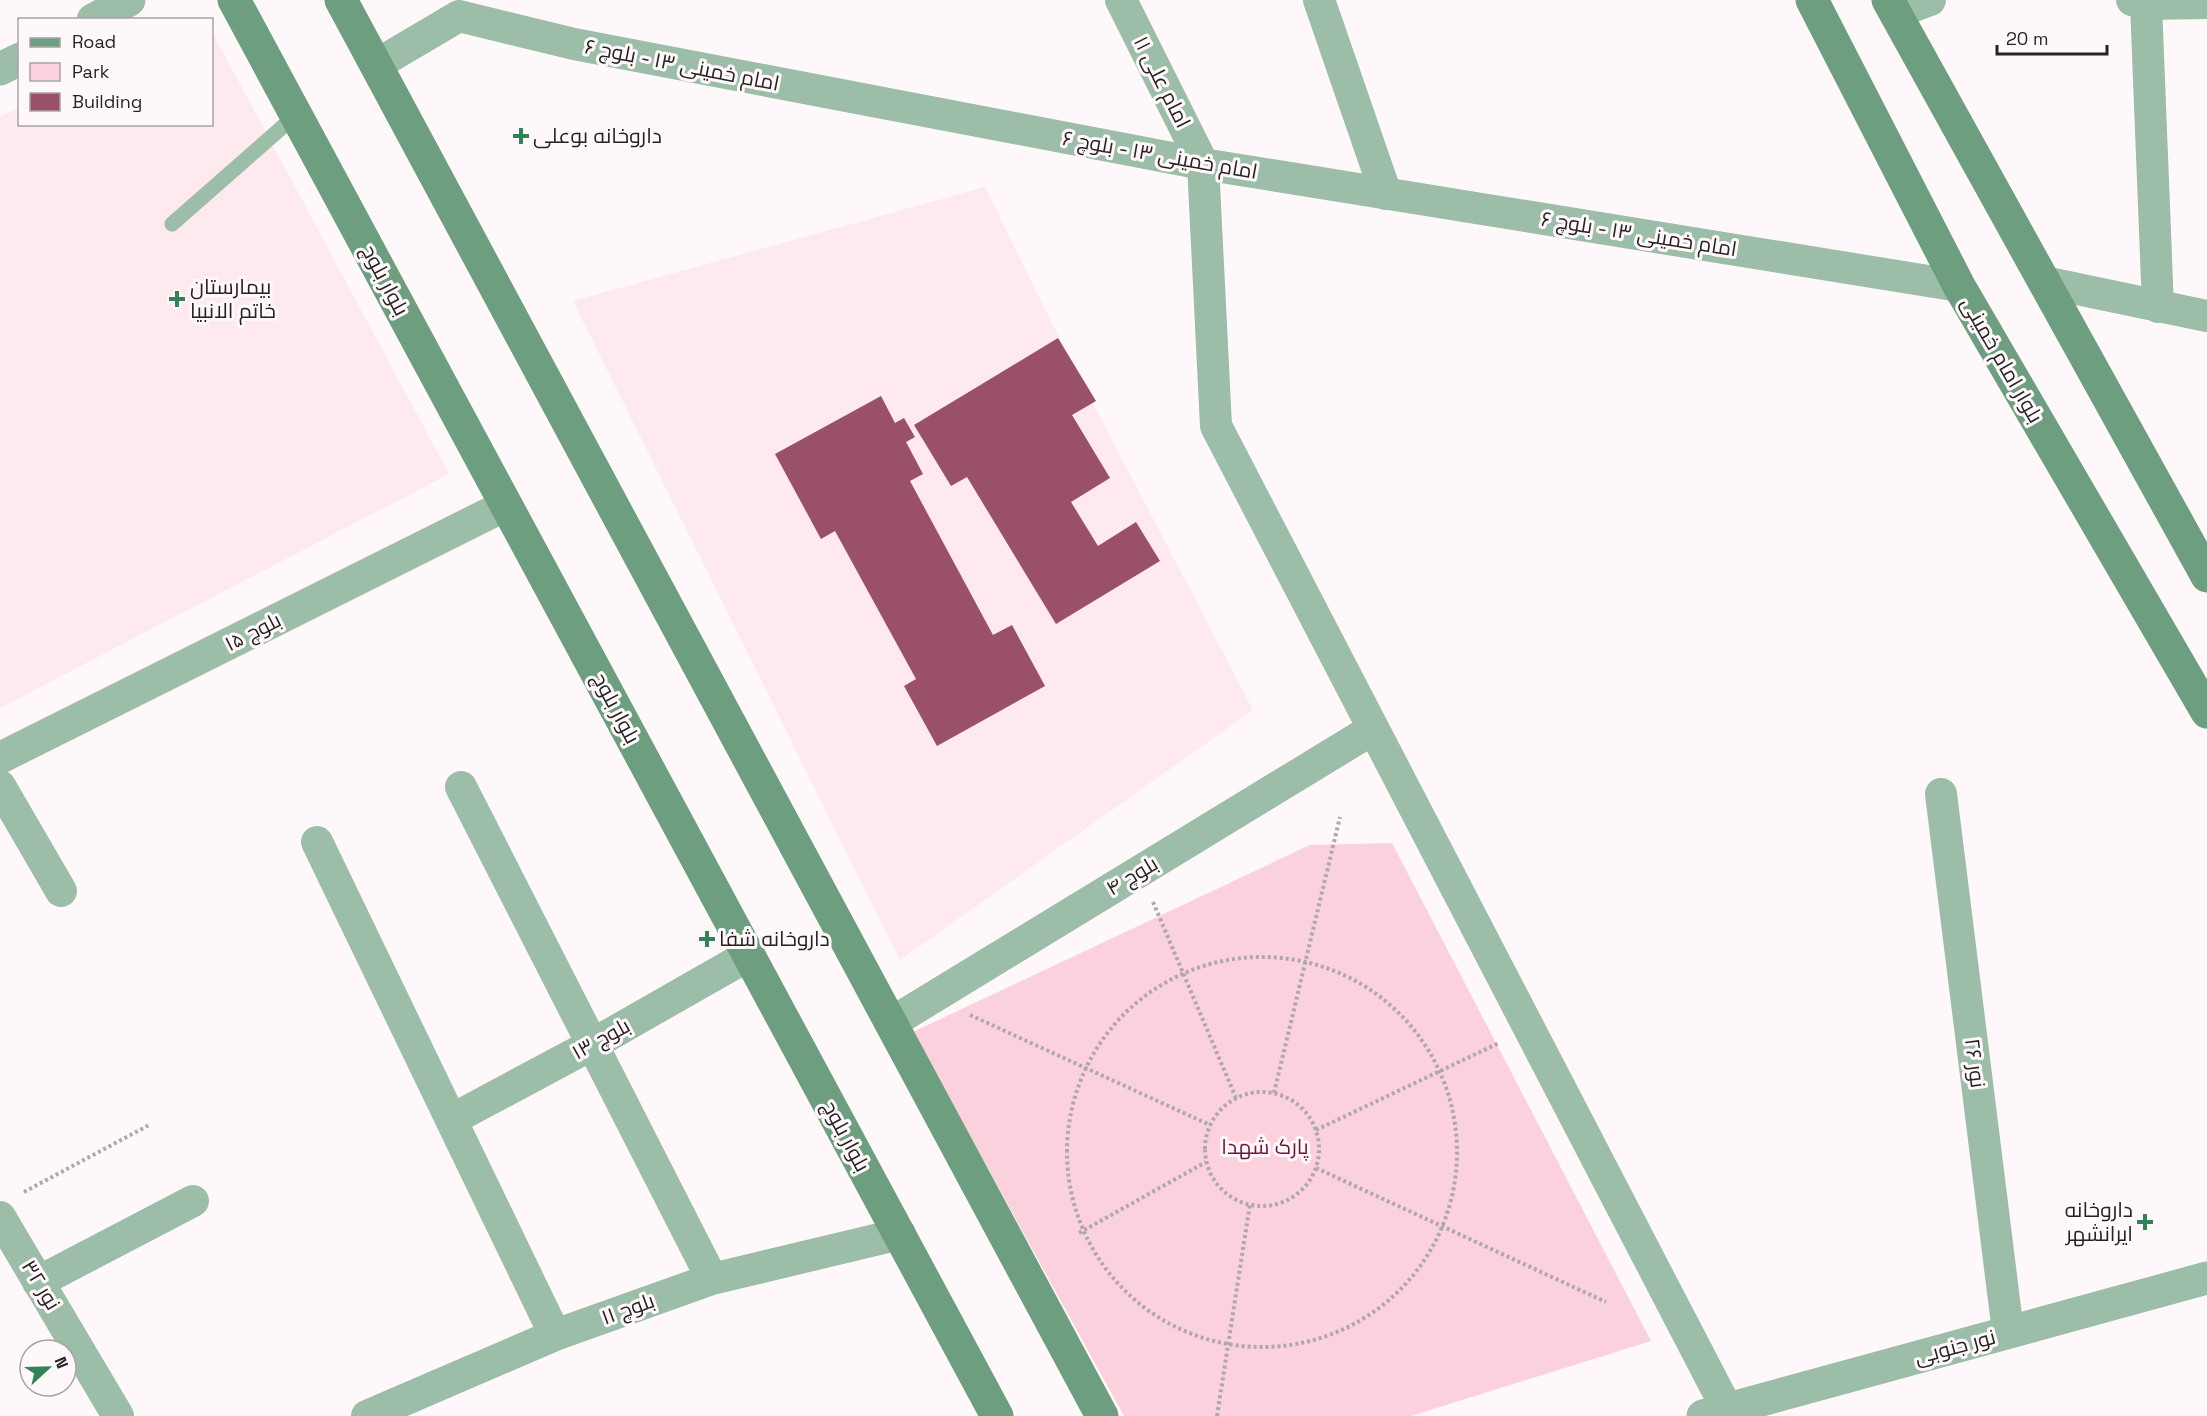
<svg xmlns="http://www.w3.org/2000/svg" width="2207" height="1416" viewBox="0 0 2207 1416" font-family="'Space Grotesk',Cairo,sans-serif">
	<style>
		.built { fill: #fde9ee }
		.green { fill: #fbd1dd }
		.building { fill: #9a4f6a }
		.lines { fill: none; stroke-linecap: round; stroke-linejoin: round }
		.path { stroke: #aea8aa; stroke-width: 4; stroke-dasharray: 3 3; stroke-linecap: butt }
		.service { stroke: #9cbda7; stroke-width: 15 }
		.minor { stroke: #9cbda7; stroke-width: 32 }
		.tertiary { stroke: #9cbda7; stroke-width: 33 }
		.secondary { stroke: #6d9e7f; stroke-width: 33 }
		.poi-dot { fill: #318457; stroke: #fff8fa; stroke-width: 2 }
		.labels { text-anchor: middle; stroke-width: 6; stroke-linejoin: round; paint-order: stroke }
		.street-label { font-size: 21px; fill: #272324; stroke: #fff8fa }
		.poi-label { font-size: 21px; fill: #272324; stroke: #fff8fa; text-anchor: start }
		.park-label { font-size: 21px; fill: #72123f; stroke: #fff8fa }
	</style>
	<rect width="100%" height="100%" fill="#fff8fa"/>
	<path class="built" d="M212,32L449,474L0,708V117L19,107L20,124H212Z
		M985,187L1065,350L1253,710L900,960L573,301Z"/>
	<path class="green" d="M1392,843L1651,1341L1411,1416H1124L913,1032L1310,845Z"/>
	<path class="building" d="M1058,338L1096,401L1072,415L1110,478L1071,502L1098,546L1136,522L1160,561L1056,624L967,477L951,486L914,425Z
		M881,396L895,423L904,418L915,437L906,442L923,474L910,481L993,635L1012,625L1045,686L937,746L904,686L916,679L835,531L821,539L775,454Z"/>
	<g class="lines">
		<path class="path" d="M1153,902L1236,1098
			M1067 1152a195 195 0 1 1 390 0a195 195 0 1 1-390 0Z
			M970,1015L1210,1125
			M1205 1149a57 57 0 1 1 114 0a57 57 0 1 1-114 0Z
			M1274,1093L1340,817
			M1316,1130L1499,1043
			M1316,1168L1606,1302
			M24,1192L149,1125
			M1079,1233L1206,1162
			M1217,1416L1250,1204"/>
		<path class="service" d="M172,224L296,115"/>
		<path class="minor" d="M1121,0L1203,164L1216,426L1727,1409
			M1319,0L1386,194
			M2132,0L2146,4L2207,3
			M2146,4L2158,307
			M1895,13L1930,0
			M376,65L459,16L574,44L1203,164L1959,286
			M2044,282L2207,316
			M0,758L506,505
			M0,786L61,891
			M461,787L712,1279
			M1941,794L2008,1332
			M317,842L555,1335
			M891,1023L1373,729
			M451,1120L593,1044L749,955
			M0,1217L118,1416
			M38,1282L193,1201
			M367,1416L555,1335L712,1279L900,1234"/>
		<path class="tertiary" d="M93,20L129,0
			M0,69L20,59
			M1703,1416L2207,1278"/>
		<path class="secondary" d="M234,0L997,1416
			M341,0L1102,1416
			M1812,0L1959,286L2207,712
			M1888,0L2207,576"/>
	</g>
	<g class="poi-dot">
		<path d="M518 127h6v6h6v6h-6v6h-6v-6h-6v-6h6z"/>
		<path d="M174 290h6v6h6v6h-6v6h-6v-6h-6v-6h6z"/>
		<path d="M704 930h6v6h6v6h-6v6h-6v-6h-6v-6h6z"/>
		<path d="M2142 1213h6v6h6v6h-6v6h-6v-6h-6v-6h6z"/>
	</g>
	<g class="labels">
		<g class="street-label">
			<text transform="translate(682 65) rotate(11)" y="7">امام خمینی ۱۳ - بلوچ ۶</text>
			<text transform="translate(1162 82) rotate(63)" y="7">امام علی ۱۱</text>
			<text transform="translate(1160 155) rotate(10)" y="7">امام خمینی ۱۳ - بلوچ ۶</text>
			<text transform="translate(1639 234) rotate(9)" y="7">امام خمینی ۱۳ - بلوچ ۶</text>
			<text transform="translate(385 280) rotate(62)" y="7">بلوار بلوچ</text>
			<text transform="translate(2002 360) rotate(60)" y="7">بلوار امام خمینی</text>
			<text transform="translate(253 632) rotate(-27)" y="7">بلوچ ۱۵</text>
			<text transform="translate(616 708) rotate(62)" y="7">بلوار بلوچ</text>
			<text transform="translate(1132 876) rotate(-31)" y="7">بلوچ ۴</text>
			<text transform="translate(601 1039) rotate(-29)" y="7">بلوچ ۱۳</text>
			<text transform="translate(1975 1063) rotate(83)" y="7">نور ۲۶</text>
			<text transform="translate(846 1136) rotate(62)" y="7">بلوار بلوچ</text>
			<text transform="translate(41 1285) rotate(59)" y="7">نور ۳۲</text>
			<text transform="translate(628 1309) rotate(-20)" y="7">بلوچ ۱۱</text>
			<text transform="translate(1955 1347) rotate(-15)" y="7">نور جنوبی</text>
		</g>
		<g class="poi-label">
			<text x="533" y="143">داروخانه بوعلی</text>
			<text x="190" y="294">بیمارستان<tspan x="190" dy="24">خاتم الانبیا</tspan></text>
			<text x="719" y="946">داروخانه شفا</text>
			<text x="2133" y="1217" text-anchor="end">داروخانه<tspan x="2133" dy="24">ایرانشهر</tspan></text>
		</g>
		<g class="park-label">
			<text x="1265" y="1154">پارک شهدا</text>
		</g>
	</g>
	<rect x="18" y="18" width="195" height="108" fill="#fff8fa" stroke="#a9a3a4" stroke-width="1.5"/>
	<rect x="30" y="38" width="30" height="9" fill="#6d9e7f" stroke="#a9a3a4" stroke-width="1.5"/>
	<text x="72" y="48" font-size="18" fill="#272324">Road</text>
	<rect x="30" y="63" width="30" height="18" fill="#fbd1dd" stroke="#a9a3a4" stroke-width="1.5"/>
	<text x="72" y="78" font-size="18" fill="#272324">Park</text>
	<rect x="30" y="93" width="30" height="18" fill="#9a4f6a" stroke="#a9a3a4" stroke-width="1.5"/>
	<text x="72" y="108" font-size="18" fill="#272324">Building</text>
	<g transform="translate(48 1368) rotate(68)"><circle r="28" fill="#fff8fa" stroke="#a9a3a4" stroke-width="1.5"/>
	<path d="M0-4.5L10 22L0 15L-10 22Z" fill="#318457"/>
	<text y="-9" font-size="16" font-weight="bold" text-anchor="middle" fill="#272324">N</text>
	</g>
	<path d="M1997 45v9h110v-9" fill="none" stroke="#272324" stroke-width="3"/>
	<text x="2006" y="45" font-size="18" fill="#272324" stroke="#fff8fa" stroke-width="4.5" paint-order="stroke">20 m</text>
</svg>
